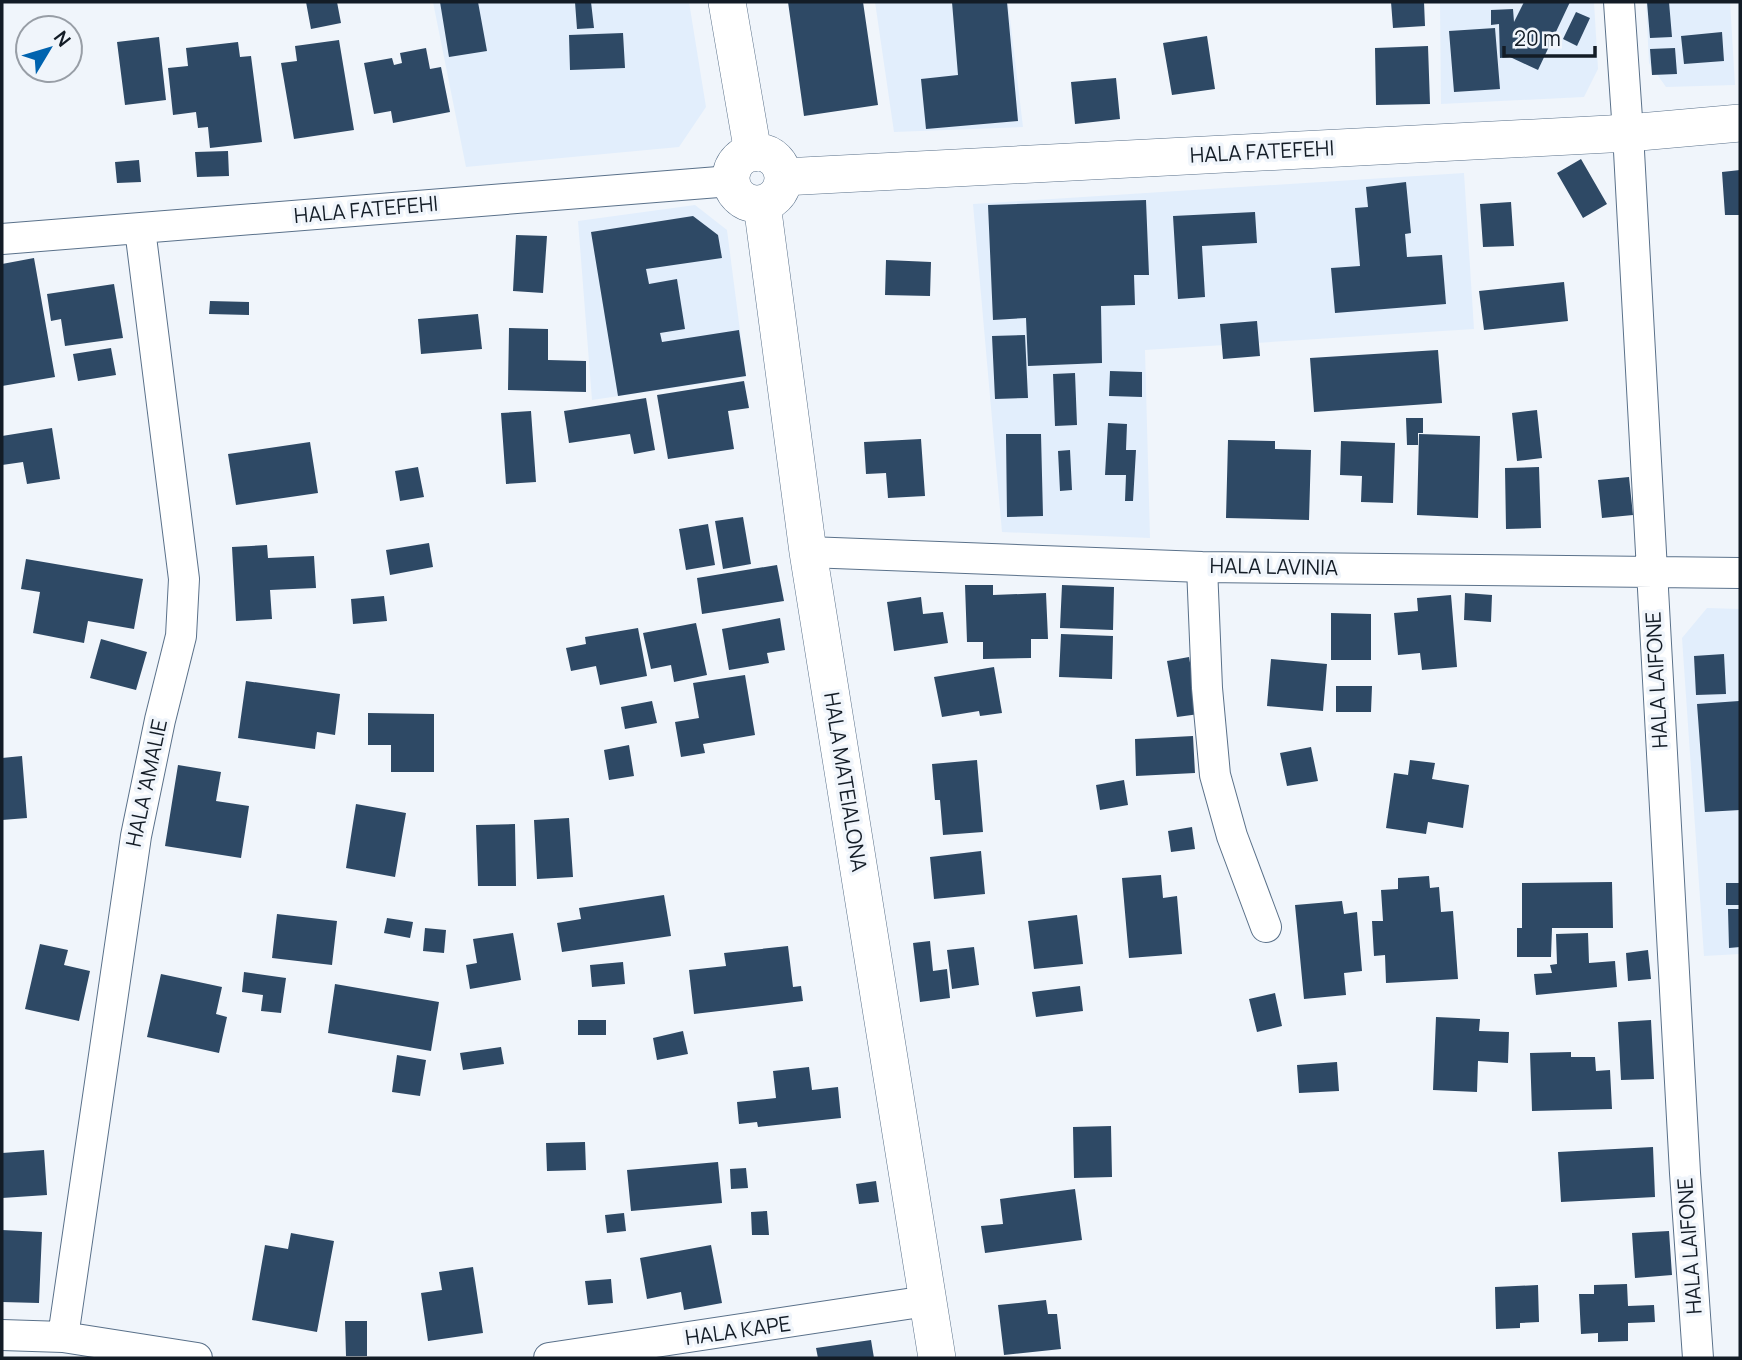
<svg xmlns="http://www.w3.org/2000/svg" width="1742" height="1360" viewBox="0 0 1742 1360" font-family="Manrope,sans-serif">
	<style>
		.built { fill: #e2eefc }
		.building { fill: #2e4965 }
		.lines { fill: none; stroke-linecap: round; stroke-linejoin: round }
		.minor-casing { stroke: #5a718a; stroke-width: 32 }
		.major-casing { stroke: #5a718a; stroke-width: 38 }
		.minor { stroke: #fff; stroke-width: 30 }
		.major { stroke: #fff; stroke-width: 37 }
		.labels { text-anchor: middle; stroke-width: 7; stroke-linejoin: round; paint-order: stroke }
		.street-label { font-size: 21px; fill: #131c26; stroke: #f0f5fb }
	</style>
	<rect width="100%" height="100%" fill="#f0f5fb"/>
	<path class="built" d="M433,2H689L706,107L679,147L466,167Z
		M875,2H1008L1023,127L894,132Z
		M1440,2H1594L1598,69L1584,97L1441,104Z
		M1646,2H1730L1735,85L1666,87L1649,63Z
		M1464,173L1474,329L1145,350L1150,538L1002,532L973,204Z
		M695,205L727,230L746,377L592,400L578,221Z
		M1707,608L1740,609V954L1704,956L1682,638Z"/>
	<path class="building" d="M306,2H337L341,23L311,29Z
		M440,2H478L487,51L449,57Z
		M575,2H591L594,28L577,29Z
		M788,2H863L878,105L804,116Z
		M952,2H1007L1018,121L926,129L921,79L958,75Z
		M1391,2H1424L1425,26L1393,28Z
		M1524,2H1570L1538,70L1510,57L1500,58L1499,24L1491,25V10L1513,9L1514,22Z
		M1647,2H1669L1672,37L1650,38Z
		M1576,12L1590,18L1577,46L1563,39Z
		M1495,28L1500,89L1454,92L1449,31Z
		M1722,32L1724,61L1684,64L1681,36Z
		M623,33L625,68L570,70L569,35Z
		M1207,36L1215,89L1172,95L1163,43Z
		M159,37L166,100L125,105L117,42Z
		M339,40L354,130L294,139L281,63L297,61L295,46Z
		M238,42L240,57L251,56L262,142L210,148L208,127L198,128L196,112L173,115L168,68L188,66L186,48Z
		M1428,46L1430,104L1376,105L1375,48Z
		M426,48L430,69L441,67L450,112L393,123L391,111L374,114L364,63L392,58L394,65L402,63L400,53Z
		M1675,48L1677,74L1652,75L1650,49Z
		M1116,78L1120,119L1075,124L1071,82Z
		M228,151L229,176L197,177L195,152Z
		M1581,159L1607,204L1583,218L1557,173Z
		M139,160L141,182L117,183L115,162Z
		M1740,170V215H1725L1722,172Z
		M1406,182L1411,233L1405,234L1407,257L1442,255L1446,304L1335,313L1331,268L1360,266L1355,208L1368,207L1366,187Z
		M1146,200L1149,275H1134L1135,305L1101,306L1102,363L1028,366L1026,318L993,320L988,205Z
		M1511,202L1514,246L1483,247L1480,204Z
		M1255,212L1257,243L1202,246L1205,297L1178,299L1173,216Z
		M693,216L718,235L722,258L646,269L649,284L677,279L685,329L660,333L662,342L739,330L746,376L618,396L591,232Z
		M516,235L547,236L543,293L513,291Z
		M34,258L55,377L2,386V264Z
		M886,260L931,262L930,296L885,295Z
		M1564,282L1568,321L1484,330L1479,291Z
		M114,284L123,338L65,346L61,319L51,321L47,294Z
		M210,301L249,302V315L209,314Z
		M478,314L482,349L421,354L418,319Z
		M1257,321L1260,356L1223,359L1220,324Z
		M509,328L548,329V360L586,361V392L508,390Z
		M1025,335L1028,398L995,399L992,336Z
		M111,348L116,375L78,381L73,354Z
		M1438,350L1442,403L1314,412L1310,358Z
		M1110,371L1142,372V397L1109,396Z
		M1075,373L1077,425L1055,426L1053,374Z
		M744,381L749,408L728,411L734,449L668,459L657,395Z
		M646,398L655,450L634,454L630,434L569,443L564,411Z
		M1537,410L1542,458L1517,461L1512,413Z
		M531,411L536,482L506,484L501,413Z
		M1406,418H1423V433H1418V445H1407Z
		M1108,423L1127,424L1126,450H1136L1133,501H1125L1126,475H1105Z
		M52,428L60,479L27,484L23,462L2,465V436Z
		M1006,434H1041L1043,516L1007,517Z
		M1419,434L1480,436L1478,518L1417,515Z
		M921,439L925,496L888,498L886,473L866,474L864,442Z
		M1228,440L1275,441V449L1311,450L1309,520L1226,518Z
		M1341,441L1395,443L1393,503L1361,502L1362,476L1340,475Z
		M310,442L318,493L236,505L228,454Z
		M1070,450L1072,490L1060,491L1058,451Z
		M418,467L424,497L400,501L395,471Z
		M1539,467L1541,528L1506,529L1505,468Z
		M1629,477L1633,515L1602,518L1598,480Z
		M743,517L751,564L723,569L715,521Z
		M708,524L715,565L686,570L679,529Z
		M429,543L433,567L390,575L386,550Z
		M267,545L268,558L314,556L316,588L270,590L272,619L236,621L232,547Z
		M26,559L143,579L134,629L88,621L84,643L33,633L40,592L21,589Z
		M777,565L784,601L702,614L697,578Z
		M965,585H993V595L1046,593L1048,639H1031V658L983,659V642H967Z
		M1062,585L1114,587L1113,630L1060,628Z
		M1465,593L1492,595L1491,622L1464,620Z
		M1451,595L1457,667L1422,670L1420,653L1398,655L1394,613L1418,611L1417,598Z
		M384,596L387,621L353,624L351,599Z
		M921,597L923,614L943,612L948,643L894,651L887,602Z
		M1331,613L1371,614V660H1331Z
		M780,618L785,650L767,653L769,663L729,670L722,629Z
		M696,623L707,675L674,682L671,665L651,669L643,633Z
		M638,628L647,676L600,685L596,666L571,671L566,648L586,644L585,637Z
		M1061,634L1113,636L1112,679L1059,677Z
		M101,639L147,652L136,690L90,678Z
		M1724,654L1726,694L1696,695L1694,656Z
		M1189,657L1199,714L1177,717L1167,661Z
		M1271,659L1327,664L1323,711L1267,706Z
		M994,667L1002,713L980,716L979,711L942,717L934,677Z
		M745,675L755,735L703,744L705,753L681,757L675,722L699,718L693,683Z
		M246,681L340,694L335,735L317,732L315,749L238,738Z
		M1336,686H1372L1371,712H1336Z
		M652,701L657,723L625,729L621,707Z
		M1739,701L1740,810L1705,812L1697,704Z
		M368,713L434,714V772H391V745H368Z
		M1193,736L1195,773L1136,776L1135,739Z
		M629,745L634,776L609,780L604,750Z
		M1311,747L1318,781L1287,786L1280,753Z
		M22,756L27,818L2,820V758Z
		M977,760L983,832L943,835L940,800H935L932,764Z
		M1410,760L1435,763L1432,779L1469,785L1463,828L1428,822L1426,834L1386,828L1394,773L1408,775Z
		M178,765L221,772L216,801L249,806L241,858L165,846Z
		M1124,780L1128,805L1100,810L1096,785Z
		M356,804L406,813L395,877L346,868Z
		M569,818L573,877L537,879L534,820Z
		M515,824L516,886H478L476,825Z
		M1192,827L1195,849L1171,852L1168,831Z
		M981,851L985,894L934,899L930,857Z
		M1161,875L1163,898L1177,896L1182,954L1129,958L1122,878Z
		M1429,876L1430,888L1439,887L1441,912L1453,911L1458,979L1386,983L1385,955L1374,956L1372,921H1383L1381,890L1398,889V878Z
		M1612,882L1613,928H1552L1551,957H1517V928H1522V883Z
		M1726,883H1740V905H1726Z
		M664,895L671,936L562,952L557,923L581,919L579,908Z
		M1342,901L1344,914L1357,912L1362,971L1344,973L1346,995L1304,999L1295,905Z
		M1728,909H1740V947L1729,948Z
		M277,914L337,921L332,965L272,958Z
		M1077,915L1083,964L1034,969L1028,921Z
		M387,918L413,922L410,938L384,933Z
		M425,928L446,930L444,953L423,951Z
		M513,933L521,980L470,989L466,965L477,963L473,939Z
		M1588,933L1589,963L1615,961L1617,987L1536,995L1534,974L1552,973L1550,965L1557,964L1556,934Z
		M930,941L933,971L947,969L950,998L920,1002L913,943Z
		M40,944L68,950L64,965L90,971L79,1021L25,1009Z
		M788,946L793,987L801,986L803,1001L694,1014L689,970L726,966L724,953Z
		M974,947L979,985L952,989L947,950Z
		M1648,950L1651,979L1628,981L1626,953Z
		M623,962L625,984L592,987L590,965Z
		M244,972L286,978L281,1013L261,1011L263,995L242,992Z
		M161,974L222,987L216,1014L227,1017L219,1053L147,1037Z
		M335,984L439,1002L431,1051L328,1033Z
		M1080,986L1083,1011L1036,1017L1032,992Z
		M1275,993L1282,1026L1257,1032L1249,999Z
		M1436,1017L1480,1019L1479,1031L1509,1032L1508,1063L1478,1061L1477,1092L1433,1090Z
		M578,1020H606V1035H578Z
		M1651,1020L1654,1079L1621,1080L1618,1022Z
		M683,1031L688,1054L657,1060L653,1038Z
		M501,1047L504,1064L463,1070L460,1053Z
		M1571,1052V1057H1595L1596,1071L1610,1070L1612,1109L1532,1111L1530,1053Z
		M397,1055L426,1060L420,1096L392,1092Z
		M1337,1062L1339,1091L1299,1093L1297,1065Z
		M809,1067L812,1090L838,1087L841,1118L758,1127L757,1122L739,1124L737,1102L776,1098L773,1071Z
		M1111,1126L1112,1177L1074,1178L1073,1127Z
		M585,1142L586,1170L547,1171L546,1143Z
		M1653,1147L1655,1197L1561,1202L1558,1152Z
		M44,1150L47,1195L2,1198V1153Z
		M718,1162L722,1203L631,1211L627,1170Z
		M746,1168L748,1188L731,1189L730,1169Z
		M876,1181L879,1202L859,1204L856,1184Z
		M1075,1189L1082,1240L985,1253L981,1226L1003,1224L1000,1199Z
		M767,1211L769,1235H752L751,1212Z
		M624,1213L626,1231L607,1233L605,1215Z
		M2,1230L42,1232L39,1303L2,1302Z
		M1669,1231L1672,1275L1635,1278L1632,1233Z
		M291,1233L334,1241L317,1332L252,1320L265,1245L288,1249Z
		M711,1245L722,1303L684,1310L681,1292L647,1299L640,1258Z
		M473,1267L483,1333L428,1341L421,1293L442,1290L439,1272Z
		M611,1279L613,1303L588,1305L585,1281Z
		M1627,1284L1628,1306L1654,1305L1655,1322L1628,1323V1341L1598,1342V1333L1581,1334L1579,1294H1594V1285Z
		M1538,1285L1539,1322L1520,1323V1328L1496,1329L1495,1287Z
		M1046,1300L1048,1314H1057L1061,1349L1004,1355L998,1305Z
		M345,1321H367V1356H346Z
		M871,1340L874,1358H818L816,1348Z"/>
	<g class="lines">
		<defs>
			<path id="minor" d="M1619,2L1628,133L1685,1173L1698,1358
				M2,239L731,181
				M808,552L1202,567L1740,573
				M1202,567L1207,688L1215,775L1232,836L1266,927
				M2,1335L63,1337L197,1358
				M63,1337L136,836L160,720L181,636L184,579L140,229
				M549,1358L927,1301"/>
			<path id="major" d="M727,2L753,153
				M731 178a26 26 0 1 1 52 0a26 26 0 1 1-52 0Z
				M783,177L1628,133L1740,123
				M762,204L808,552L937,1358"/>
		</defs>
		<use href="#minor" class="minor-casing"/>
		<use href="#major" class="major-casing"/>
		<use href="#minor" class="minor"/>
		<use href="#major" class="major"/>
	</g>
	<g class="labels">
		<g class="street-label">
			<text transform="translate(1262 152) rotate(-3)" y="7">HALA FATEFEHI</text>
			<text transform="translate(366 210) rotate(-5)" y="7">HALA FATEFEHI</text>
			<text transform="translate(1274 567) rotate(1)" y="7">HALA LAVINIA</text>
			<text transform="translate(1657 680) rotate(-93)" y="7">HALA LAIFONE</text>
			<text transform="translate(845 782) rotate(81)" y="7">HALA MATEIALONA</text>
			<text transform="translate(147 783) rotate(-78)" y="7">HALA 'AMALIE</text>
			<text transform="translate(1690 1246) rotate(-94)" y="7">HALA LAIFONE</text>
			<text transform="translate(738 1331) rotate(-8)" y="7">HALA KAPE</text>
		</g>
	</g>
	<rect width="1742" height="1360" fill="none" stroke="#131c26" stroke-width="7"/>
	<g transform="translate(49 49) rotate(52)"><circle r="33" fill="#f0f5fb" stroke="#989ea6" stroke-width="2"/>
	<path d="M0-5L12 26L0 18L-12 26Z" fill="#0063af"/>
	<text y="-10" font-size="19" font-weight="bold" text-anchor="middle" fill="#131c26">N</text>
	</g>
	<path d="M1504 46v10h91v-10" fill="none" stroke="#131c26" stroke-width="3.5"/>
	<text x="1514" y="46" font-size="21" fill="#131c26" stroke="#f0f5fb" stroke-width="5" paint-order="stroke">20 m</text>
</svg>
